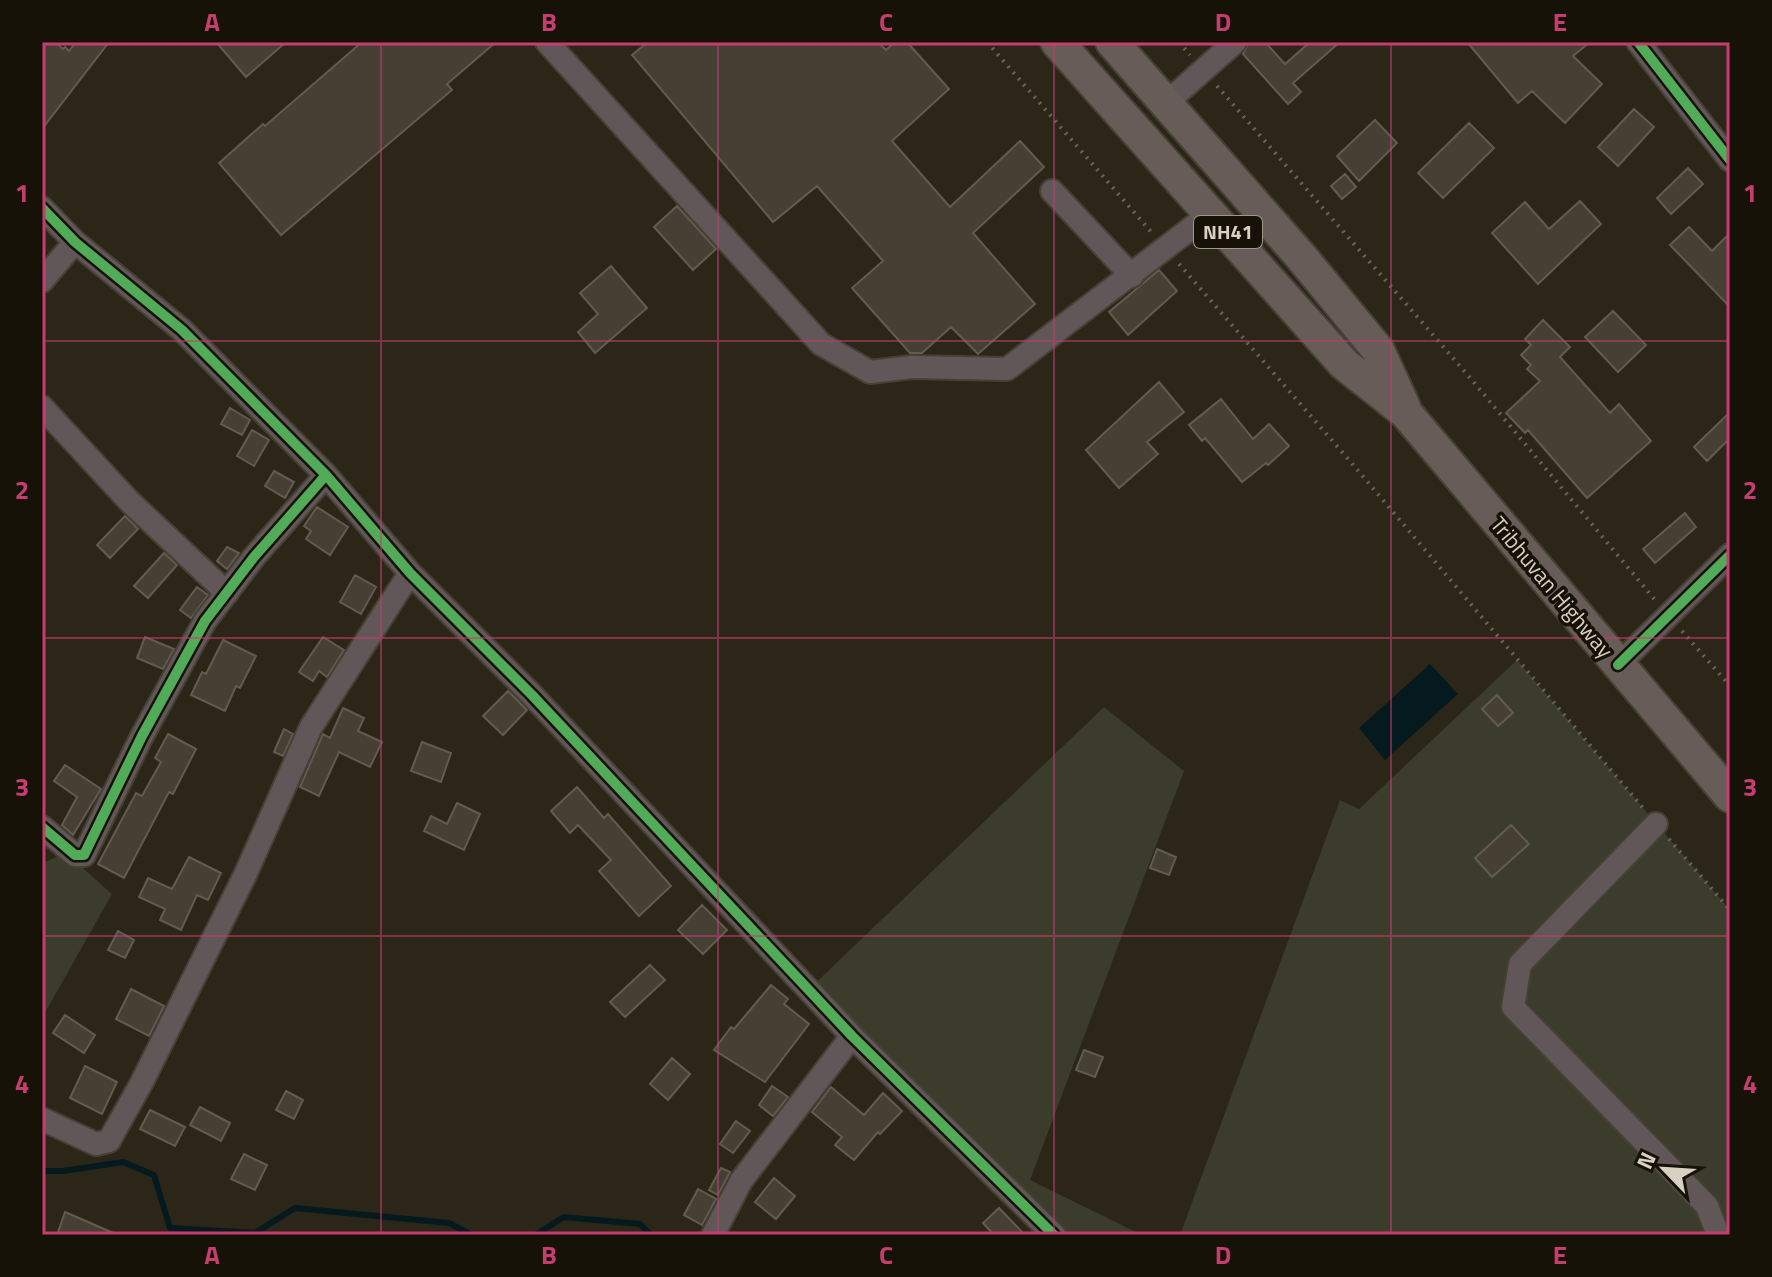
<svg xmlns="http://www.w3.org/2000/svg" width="1772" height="1277" viewBox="0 0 1772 1277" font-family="'Titillium Web',sans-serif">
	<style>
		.green { fill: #3b3c2b }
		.water { fill: #041a1e }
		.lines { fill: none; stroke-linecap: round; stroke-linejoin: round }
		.stream { stroke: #041a1e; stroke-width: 6 }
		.building { fill: #464034; stroke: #615b50; stroke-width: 2 }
		.minor-casing { stroke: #454134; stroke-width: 26 }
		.highway-casing { stroke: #454134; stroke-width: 36 }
		.path { stroke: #6a625e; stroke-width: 4; stroke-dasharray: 2 6; stroke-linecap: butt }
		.minor { stroke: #625758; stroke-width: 22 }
		.highway { stroke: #685c58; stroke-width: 32 }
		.cycleway-casing { stroke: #171208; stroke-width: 15 }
		.cycleway { stroke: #51ab58; stroke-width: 10 }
		.grid { fill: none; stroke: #c63d70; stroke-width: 2; stroke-opacity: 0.55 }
		.labels { text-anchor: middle; stroke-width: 7; stroke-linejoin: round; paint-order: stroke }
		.shield { fill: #171208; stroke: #9d988a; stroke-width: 2 }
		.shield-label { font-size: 20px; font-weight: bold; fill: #d7d1c2 }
		.street-label { font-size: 22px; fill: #d7d1c2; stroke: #171208 }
		.neatline { fill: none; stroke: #c63d70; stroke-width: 3 }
		.grid-label { font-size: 26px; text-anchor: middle; font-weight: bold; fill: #c63d70 }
	</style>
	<rect width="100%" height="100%" fill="#2b2617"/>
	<path class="green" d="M1517,660L1730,910V1235H1180L1340,800L1359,809Z
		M1104,707L1184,771L1030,1180L1142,1235H1054L808,990Z
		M66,853L112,894L42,1018V863Z"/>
	<path class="water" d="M1430,664L1458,694L1385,760L1359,728Z"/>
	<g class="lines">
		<path class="stream" d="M42,1171H63L123,1162L154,1175L170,1228L255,1233L295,1208L449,1223L472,1235
			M535,1235L564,1217L640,1224L651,1235"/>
	</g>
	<path class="building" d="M42,42H55L63,49L65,47L69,51L76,42H109L42,129Z
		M216,42H286L246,77Z
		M362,42H496L447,84L452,90L281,235L219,163L263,124L265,126Z
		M648,42H878L886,50L895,42H907L949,89L892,141L950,207L1020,141L1044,167L973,233L1035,304L978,354L951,327L922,353H910L852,288L883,261L817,186L773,222L632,55Z
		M1249,42H1265L1285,64L1310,42H1340L1293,83L1301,92L1288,104L1243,54Z
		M1467,42H1590L1573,56L1602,84L1565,123L1532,91L1518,103Z
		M1634,109L1654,127L1618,166L1598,147Z
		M1375,120L1397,143L1359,181L1337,156Z
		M1469,123L1494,148L1443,198L1418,173Z
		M1688,168L1703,184L1671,214L1657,198Z
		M1345,174L1356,187L1342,199L1331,186Z
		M1580,201L1601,224L1538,284L1492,233L1525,202L1549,229Z
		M677,206L716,249L693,270L654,227Z
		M1689,227L1712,251L1730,233V307L1670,245Z
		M611,266L647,308L595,353L578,332L598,314L580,293Z
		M1159,270L1177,291L1128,335L1109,312Z
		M1613,311L1646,345L1618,372L1585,337Z
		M1543,320L1570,347L1560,357L1610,413L1619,404L1651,441L1587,498L1528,430L1525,433L1506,413L1540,381L1527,369L1531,365L1521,355L1531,345L1525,339Z
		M1159,382L1184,412L1147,442L1158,454L1119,488L1086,450Z
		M1221,399L1253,439L1269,424L1289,446L1268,465L1266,463L1242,482L1205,438L1202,441L1189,425Z
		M230,408L250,420L242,435L221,424Z
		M1730,412V438L1707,461L1694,447Z
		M252,430L269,440L254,466L237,456Z
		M274,471L294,482L285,498L265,486Z
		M317,507L348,527L330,555L306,539L311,531L304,526Z
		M1685,513L1696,527L1655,563L1643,549Z
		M125,516L138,529L110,558L97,545Z
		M227,547L239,553L227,569L217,561Z
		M164,553L177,565L148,598L134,586Z
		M355,575L376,587L361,614L340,602Z
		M197,587L208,595L191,618L180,610Z
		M145,637L174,649L163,669L137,658Z
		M323,637L344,650L327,677L319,671L313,681L299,672Z
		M223,640L256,656L240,688L236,686L225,711L191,695L202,672L206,674Z
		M508,691L527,710L503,735L483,716Z
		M1497,695L1513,713L1498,726L1482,709Z
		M343,708L364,718L358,731L382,742L370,767L339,752L319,796L300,787L323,734L330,738Z
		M284,729L293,734L283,756L274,752Z
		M168,734L196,749L173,794L169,792L124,878L98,864L136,793L142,796L161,762L155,758Z
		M422,742L451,753L441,782L411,771Z
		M65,765L101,789L73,835L62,825L77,797L54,781Z
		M577,787L604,818L608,814L671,886L639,916L599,871L611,860L578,825L570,833L551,811Z
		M457,803L480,814L464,850L424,831L431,816L447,824Z
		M1511,825L1529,844L1492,877L1475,858Z
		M1157,849L1176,857L1169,875L1150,868Z
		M189,857L221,873L208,900L197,895L181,930L160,920L165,909L139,897L148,878L172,889Z
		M702,905L727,930L703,954L678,930Z
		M118,931L134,940L125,958L108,950Z
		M650,965L665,980L625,1017L610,1002Z
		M771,985L788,999L784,1004L809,1024L765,1082L714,1050L731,1027L734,1029Z
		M131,989L164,1006L149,1036L116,1019Z
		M65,1015L95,1035L84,1053L53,1033Z
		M1084,1050L1103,1057L1095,1077L1076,1070Z
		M672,1058L690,1074L668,1100L650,1084Z
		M85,1066L117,1082L102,1114L70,1098Z
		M772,1086L788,1097L773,1116L759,1105Z
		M831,1087L864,1115L883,1093L902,1111L880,1134L878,1132L854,1160L835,1145L842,1137L812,1112Z
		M286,1091L303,1100L294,1119L276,1110Z
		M200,1107L230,1123L221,1141L190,1125Z
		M150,1110L185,1127L175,1146L140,1129Z
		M736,1121L750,1131L733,1153L720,1144Z
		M244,1154L267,1165L255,1190L231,1179Z
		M721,1168L730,1172L718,1195L709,1190Z
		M774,1178L795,1196L776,1219L755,1202Z
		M698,1189L716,1199L702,1225L684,1215Z
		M999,1208L1025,1235H994L983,1223Z
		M65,1212L118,1235H57Z"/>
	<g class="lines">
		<defs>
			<path id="minor" d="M547,42L821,344L870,372L912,367L1007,369L1211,213
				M1638,42L1730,160
				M1165,104L1235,42
				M1052,191L1132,276
				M42,208L75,242L182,330L326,475L410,573L532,695L852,1036L1054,1235
				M42,281L75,242
				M42,407L129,501L227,593
				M1618,665L1730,555
				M1656,824L1520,964L1513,1007L1707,1206L1718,1235
				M42,827L75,855H84L142,736L205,621L254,557L326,475
				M42,1119L96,1144L109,1141L142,1082L246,873L311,727L410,573
				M713,1235L741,1181L852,1036"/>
			<path id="highway" d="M1057,42L1344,364L1406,413L1730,796
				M1112,42L1303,259L1378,350L1404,407"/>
		</defs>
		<use href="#minor" class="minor-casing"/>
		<use href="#highway" class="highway-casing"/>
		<path class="path" d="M987,42L1152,233
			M1179,42L1190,55
			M1217,86L1466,373L1655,600
			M1179,264L1355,467L1643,808
			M1682,631L1730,686
			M1669,839L1730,910"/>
		<use href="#minor" class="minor"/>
		<use href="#highway" class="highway"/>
		<defs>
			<path id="cycleway" d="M1638,42L1730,160
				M42,208L75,242L182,330L326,475L410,573L532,695L852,1036L1054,1235
				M1618,665L1730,555
				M42,827L75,855H84L142,736L205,621L254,557L326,475"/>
		</defs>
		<use href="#cycleway" class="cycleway-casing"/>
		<use href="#cycleway" class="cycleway"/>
	</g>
	<path class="grid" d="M381,42V1235M718,42V1235M1054,42V1235M1391,42V1235M42,341H1730M42,638H1730M42,936H1730"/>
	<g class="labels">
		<rect class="shield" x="1194" y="216" width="68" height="32" rx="6"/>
		<g class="shield-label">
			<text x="1228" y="239">NH41</text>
		</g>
		<g class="street-label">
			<text transform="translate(1552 587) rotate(50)" y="8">Tribhuvan Highway</text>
		</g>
	</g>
	<rect width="1772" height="1277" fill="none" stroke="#171208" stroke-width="88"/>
	<g transform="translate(1664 1169) rotate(295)" stroke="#171208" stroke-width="6" paint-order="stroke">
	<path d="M0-6L14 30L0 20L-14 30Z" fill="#d7d1c2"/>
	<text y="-12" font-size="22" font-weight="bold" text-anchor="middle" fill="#d7d1c2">N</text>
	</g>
	<rect x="44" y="44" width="1684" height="1189" class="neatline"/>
	<g class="grid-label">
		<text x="212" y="31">A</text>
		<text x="549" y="31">B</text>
		<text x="886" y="31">C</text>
		<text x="1223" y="31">D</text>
		<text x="1560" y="31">E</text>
		<text x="22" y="202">1</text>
		<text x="1750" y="202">1</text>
		<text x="22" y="499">2</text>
		<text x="1750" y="499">2</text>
		<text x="22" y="796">3</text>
		<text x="1750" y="796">3</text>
		<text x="22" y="1093">4</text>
		<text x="1750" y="1093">4</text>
		<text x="212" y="1264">A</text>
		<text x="549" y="1264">B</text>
		<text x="886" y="1264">C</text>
		<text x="1223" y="1264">D</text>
		<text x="1560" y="1264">E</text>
	</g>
</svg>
